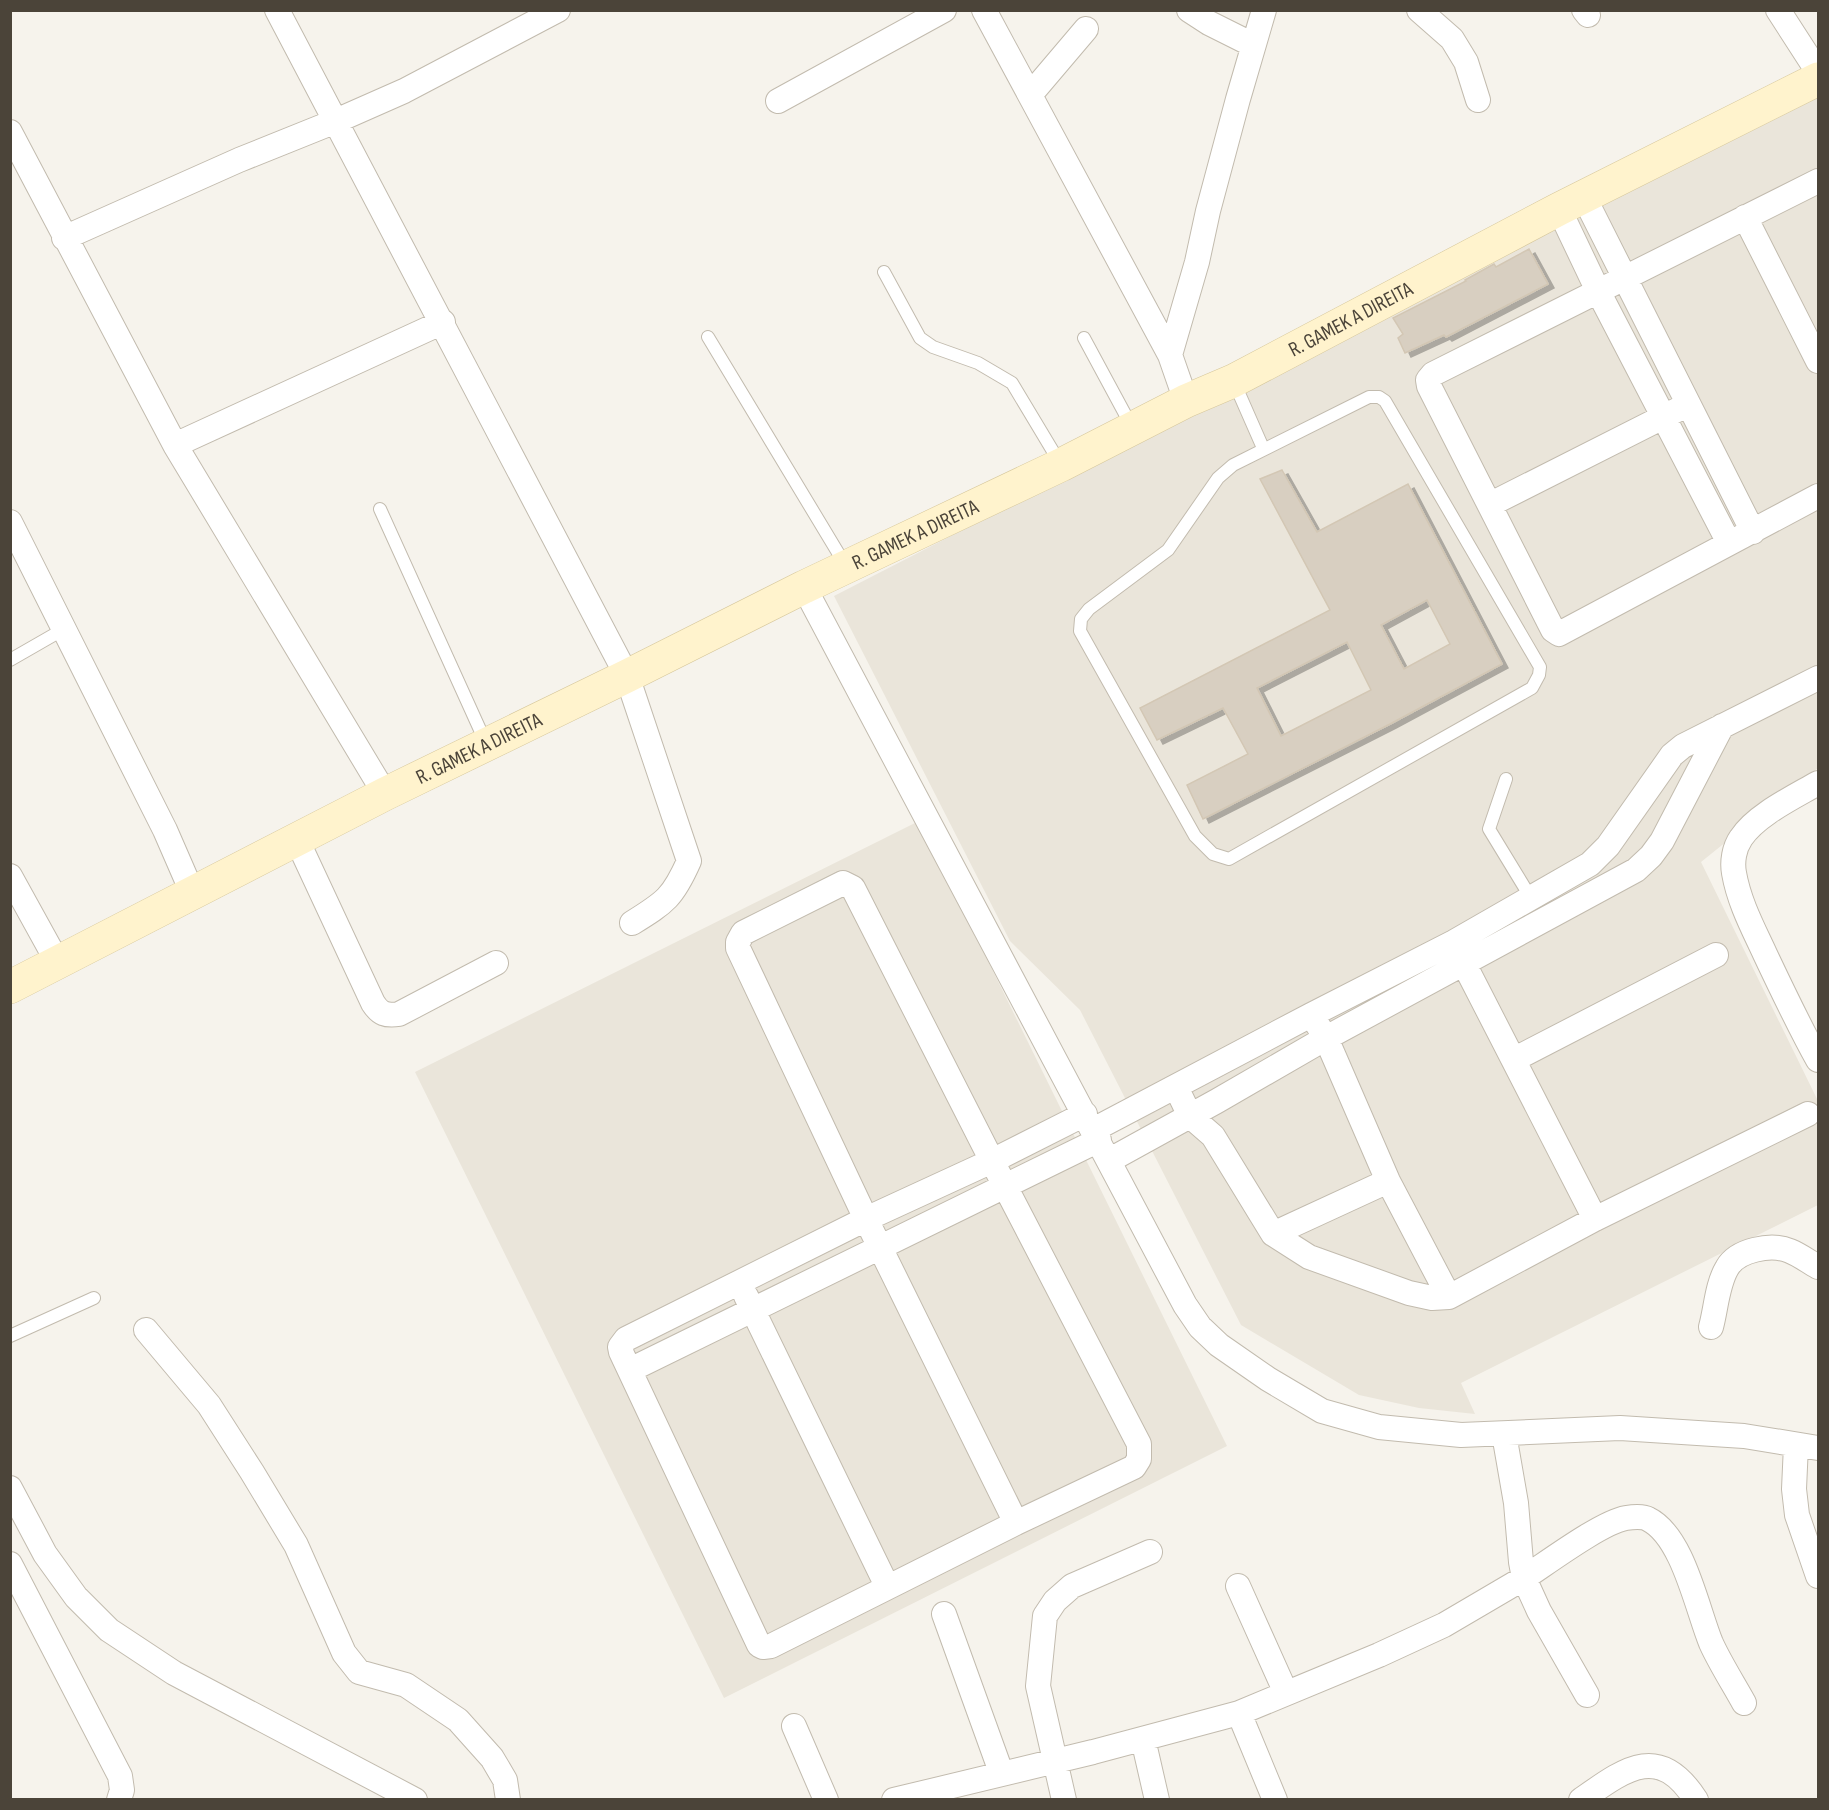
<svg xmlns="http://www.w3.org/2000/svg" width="1829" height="1810" viewBox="0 0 1829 1810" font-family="'Sofia Sans Condensed',sans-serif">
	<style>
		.residential { fill: #eae5da }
		.building { fill: #d8cfc1; stroke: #d3c7b4; stroke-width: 1.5; fill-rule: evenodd; filter: url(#shadow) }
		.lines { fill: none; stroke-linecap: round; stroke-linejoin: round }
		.service-casing { stroke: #c2bbae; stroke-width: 14 }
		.minor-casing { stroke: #c2bbae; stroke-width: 26 }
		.secondary-casing { stroke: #d6c79b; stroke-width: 34 }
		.service { stroke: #fff; stroke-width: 12 }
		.minor { stroke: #fff; stroke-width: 24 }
		.secondary { stroke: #fff3cd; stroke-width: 33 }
		.labels { text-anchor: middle; stroke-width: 6; stroke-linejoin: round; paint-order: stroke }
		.street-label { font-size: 21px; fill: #4b4439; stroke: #fff }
	</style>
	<defs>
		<filter id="shadow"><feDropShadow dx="6" dy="4" stdDeviation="0" flood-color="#0004"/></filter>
	</defs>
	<rect width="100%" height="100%" fill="#f6f3ec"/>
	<path class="residential" d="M1818,91V768L1701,862L1818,1101V1205L1461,1383L1475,1414L1419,1408L1359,1395L1241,1325L1080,1010L1010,941L834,596Z
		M919,821L1227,1446L724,1698L415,1072Z"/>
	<path class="building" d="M1529,249L1548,284L1446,337L1444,335L1405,353L1398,338L1403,334L1393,318L1466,281L1465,280L1494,264L1496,267Z
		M1282,470L1317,532L1408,484L1502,664L1390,724L1203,819L1187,785L1248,754L1223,708L1157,740L1140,708L1330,610L1260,479ZM1427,600L1450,644L1404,669L1381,625ZM1347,642L1371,690L1281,736L1257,688Z"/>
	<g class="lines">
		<defs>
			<path id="service" d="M884,272L920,338L933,347L978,363L1012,383L1060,463
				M708,337L846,566
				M1084,338L1132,427
				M1234,382L1263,448
				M1369,397H1379L1385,401L1540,667L1539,675L1532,688L1229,859L1213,854L1195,836L1080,631L1081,619L1089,609L1168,550L1218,478L1233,465Z
				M380,509L486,743
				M10,660L64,629
				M1506,779L1489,829L1531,898
				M10,1336L94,1298"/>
			<path id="minor" d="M277,10L627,676L689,861C673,897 666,902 632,923
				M984,10L1170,355L1186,401
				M1189,10L1209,23L1253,45
				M1419,10L1452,39L1466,62L1478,100
				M1584,10L1588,15
				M1778,10L1818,72
				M1030,95L1086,29
				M778,101L944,10
				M10,132L175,445L385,794
				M1818,181L1433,374L1428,380L1429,386L1553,630L1559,634L1818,496
				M1584,197L1753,532
				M1559,209L1598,291L1729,543
				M1745,217L1818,361
				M64,238L239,160L336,121L404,91L558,10
				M1170,355L1197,262L1208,211L1238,99L1264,10
				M175,445L443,322
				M1491,504L1679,409
				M10,522L165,830L192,892
				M804,587L1185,1305L1200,1327L1219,1345L1268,1379L1322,1411L1379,1427L1461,1435L1620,1428L1744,1436L1818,1448
				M1818,783C1794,797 1756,815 1741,838C1734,848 1732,862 1734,873C1739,902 1753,928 1765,954C1782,990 1799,1026 1818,1060
				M297,840L373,1003C380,1014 386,1016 399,1014L496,963
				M10,876L58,963
				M1457,950L1595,1219
				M1317,1024L1326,1038L1388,1181L1449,1297
				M1515,1059L1716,955
				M1176,1087L1190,1116L1213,1136L1273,1234L1309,1257L1409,1293L1432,1298L1449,1297L1595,1219L1808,1114
				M1093,1130L1311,1015L1454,942L1590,864L1608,846L1672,755L1683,746L1818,678
				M1110,1160L1217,1101L1326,1038L1636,870L1651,856L1662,841L1722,726
				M1273,1234L1388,1181
				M746,1296L887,1586
				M1711,1327C1716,1309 1717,1285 1727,1268C1737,1250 1771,1243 1790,1251C1800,1255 1809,1262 1818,1267
				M146,1330L209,1405L252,1472L296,1545L344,1653L359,1672L406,1685L458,1720L492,1758L505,1780L508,1800
				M630,1370L1099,1140
				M1796,1445L1794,1489L1797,1515L1818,1576
				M10,1488L45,1554L76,1597L109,1630L174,1673L415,1800
				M1016,1523L866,1219L738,948V942L743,933L843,883L853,888L992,1161L1139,1444V1459L1134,1467L1016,1523L771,1646L763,1647L759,1645L621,1352L620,1347L626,1339L866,1219L992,1161L1085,1114
				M10,1564L120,1776L122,1790L119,1800
				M1238,1586L1286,1693
				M944,1614L1001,1772
				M1587,1695L1539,1611L1524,1578C1547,1563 1602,1522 1626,1518C1632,1517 1643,1516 1648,1519C1683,1536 1697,1609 1711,1643C1720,1663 1733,1683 1744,1703
				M1239,1713L1275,1800
				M794,1726L826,1800
				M1143,1739L1157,1800
				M894,1800L1093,1752L1239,1713L1379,1655L1444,1625L1524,1578L1521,1562L1516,1503L1504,1434
				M1064,1800L1038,1686L1045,1616L1055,1601L1072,1586L1150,1552
				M1581,1800C1625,1769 1659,1742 1696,1800"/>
			<g id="secondary">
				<path id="s1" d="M10,987L385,794L627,676L804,587L1061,465L1186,401L1233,381L1559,209L1818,79"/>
			</g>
		</defs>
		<use href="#service" class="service-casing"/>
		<use href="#minor" class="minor-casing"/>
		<use href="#secondary" class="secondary-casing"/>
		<use href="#service" class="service"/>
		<use href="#minor" class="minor"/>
		<use href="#secondary" class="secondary"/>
	</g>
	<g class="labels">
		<g class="street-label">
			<text dy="7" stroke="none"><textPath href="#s1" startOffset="1498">R. GAMEK A DIREITA</textPath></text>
			<text dy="7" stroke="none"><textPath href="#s1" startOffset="1012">R. GAMEK A DIREITA</textPath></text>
			<text dy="7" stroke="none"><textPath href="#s1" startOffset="526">R. GAMEK A DIREITA</textPath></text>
		</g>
	</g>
	<rect width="1829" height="1810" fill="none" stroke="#4b4439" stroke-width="24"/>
</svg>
